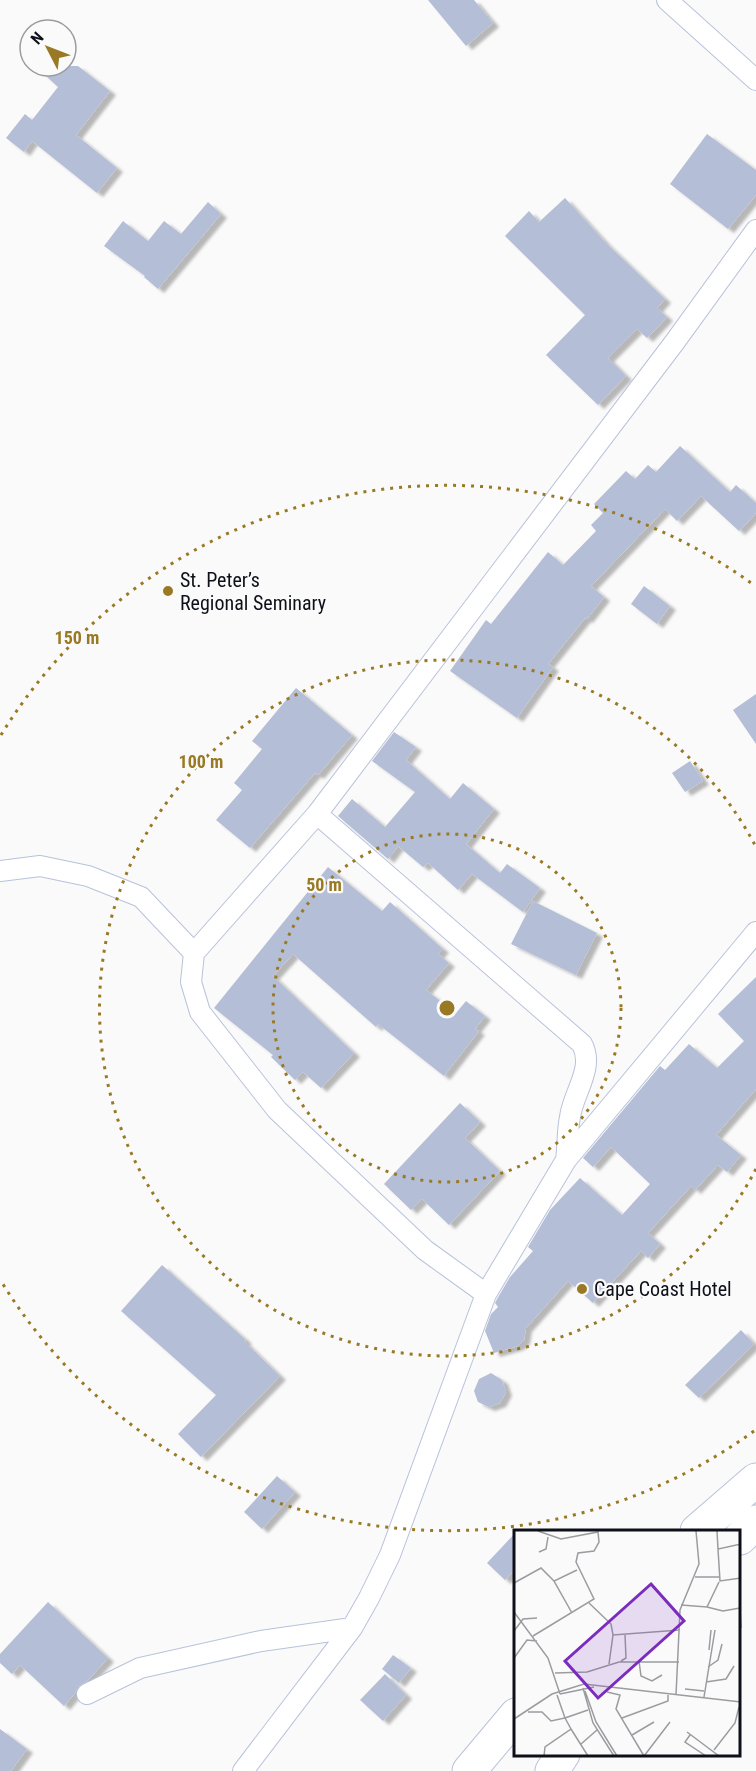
<svg xmlns="http://www.w3.org/2000/svg" width="756" height="1771" viewBox="0 0 756 1771" font-family="'Roboto Condensed',sans-serif">
	<style>
		.building { fill: #b4bed7; filter: url(#shadow) }
		.lines { fill: none; stroke-linecap: round; stroke-linejoin: round }
		.minor-casing { stroke: #b8c2db; stroke-width: 22 }
		.trunk-casing { stroke: #b8c2db; stroke-width: 35 }
		.minor { stroke: #fff; stroke-width: 20 }
		.trunk { stroke: #fff; stroke-width: 33 }
		.ring { fill: none; stroke: #997923; stroke-width: 3; stroke-dasharray: 3 6 }
		.poi-dot { fill: #997923; stroke: #fafafa; stroke-width: 2 }
		.labels { text-anchor: middle; stroke-width: 4.5; stroke-linejoin: round; paint-order: stroke }
		.poi-label { font-size: 20px; fill: #0d1018; stroke: #fafafa; text-anchor: start }
		.inset-road { fill: none; stroke: #9b9ca0; stroke-width: 1.5 }
		.view { fill: #7b2cbf; fill-opacity: 0.15; stroke: #7b2cbf; stroke-width: 3 }
		.inset-edge { fill: none; stroke: #0d1018; stroke-width: 3 }
		.centre { fill: #997923; stroke: #fafafa; stroke-width: 3 }
		.ring-label { font-size: 18px; text-anchor: middle; font-weight: bold; fill: #997923; stroke: #fafafa; stroke-width: 4.5; stroke-linejoin: round; paint-order: stroke }
	</style>
	<defs>
		<filter id="shadow"><feDropShadow dx="6" dy="4" stdDeviation="1.5" flood-color="#0004"/></filter>
	</defs>
	<rect width="100%" height="100%" fill="#fafafa"/>
	<path class="building" d="M428,0H474L493,23L466,46Z
		M35,66H78L110,91L76,135L117,168L97,193L32,141L24,152L6,138L25,114L32,120L58,87Z
		M707,134L756,170V195L728,229L670,184Z
		M565,198L606,243L665,299L657,308L667,317L647,338L637,329L608,358L626,376L598,405L546,355L585,315L505,236L529,211L539,222Z
		M208,202L221,214L158,289L144,277L145,276L104,246L123,221L148,241L164,221L181,234Z
		M680,446L730,492L736,485L756,503V513L739,531L701,496L677,521L665,509L591,586L604,597L587,619L585,618L548,664L553,667L517,718L450,671L486,620L491,624L548,552L563,565L596,531L591,525L603,513L594,504L626,471L635,479L648,465L656,472Z
		M644,586L670,606L657,624L631,604Z
		M296,688L352,735L318,775L315,773L250,848L216,820L242,790L234,783L262,749L252,741Z
		M756,694V744L733,710Z
		M394,732L416,747L406,760L450,799L463,783L494,809L466,844L500,873L507,864L540,888L523,912L472,874L458,890L428,863L423,867L398,846L388,859L338,816L352,799L385,827L415,792L372,761Z
		M690,761L703,781L685,792L672,773Z
		M328,867L382,911L390,902L443,949L438,954L449,963L426,990L456,1013L466,1001L485,1016L475,1029L479,1031L444,1076L378,1024L376,1027L293,954L273,976L354,1053L321,1088L303,1072L295,1080L271,1057L273,1055L214,1008Z
		M533,901L597,933L576,975L511,944Z
		M756,977V1089L716,1135L741,1155L727,1172L718,1165L695,1190L691,1186L648,1233L660,1244L648,1258L641,1251L593,1303L568,1281L526,1328L524,1340L518,1346L494,1353L485,1331L491,1314L498,1307L495,1303L497,1299L510,1277L533,1251L528,1247L550,1210L580,1178L622,1215L650,1184L611,1147L593,1167L583,1158L660,1066L665,1070L689,1044L717,1068L744,1041L718,1014Z
		M460,1103L480,1122L465,1138L500,1171L449,1225L422,1199L411,1210L384,1184Z
		M162,1265L246,1340L244,1341L280,1376L201,1457L178,1434L216,1395L121,1311Z
		M741,1330L754,1344L699,1398L685,1385Z
		M491,1373L502,1380L506,1392L500,1403L489,1407L478,1402L474,1391L479,1379Z
		M277,1476L295,1492L262,1529L244,1512Z
		M516,1532V1568L505,1580L487,1563Z
		M48,1602L108,1658L87,1681L77,1687L75,1693L64,1706L20,1665L12,1674L0,1663V1654Z
		M393,1655L411,1668L399,1683L382,1669Z
		M385,1674L406,1695L383,1721L360,1700Z
		M0,1729L27,1749L11,1771H0Z"/>
	<g class="lines">
		<defs>
			<path id="minor" d="M667,0L756,80
				M317,814L582,1044C595,1068 573,1093 570,1117C567,1131 568,1146 566,1160
				M0,871L40,866L88,876L141,897L194,953L317,814L674,343L756,230
				M194,953L191,982L200,1012L277,1110L425,1250L486,1294
				M87,1694L140,1668L261,1641L352,1628
				M243,1771L352,1628L369,1598L390,1555L486,1294L566,1160L756,932"/>
			<path id="trunk" d="M697,1531L756,1480
				M740,1538L756,1522
				M469,1771L516,1715
				M552,1771L563,1754"/>
		</defs>
		<use href="#minor" class="minor-casing"/>
		<use href="#trunk" class="trunk-casing"/>
		<use href="#minor" class="minor"/>
		<use href="#trunk" class="trunk"/>
	</g>
	<g class="ring">
		<circle cx="447" cy="1008" r="174"/>
		<path d="M756 1169A348 348 0 1 1 756 847"/>
		<path d="M754 1431A523 523 0 0 1 1 1281M1 735A523 523 0 0 1 754 585"/>
	</g>
	<g class="poi-dot">
		<circle cx="168" cy="591" r="6"/>
		<circle cx="582" cy="1289" r="6"/>
	</g>
	<g class="labels">
		<g class="poi-label">
			<text x="180" y="587">St. Peter’s<tspan x="180" dy="23">Regional Seminary</tspan></text>
			<text x="594" y="1296">Cape Coast Hotel</text>
		</g>
	</g>
	<g transform="translate(514 1530)">
		<rect width="226" height="226" fill="#fafafa"/>
		<path class="inset-road" d="M203,1L204,19M227,14L204,19L206,51L227,48M25,22L32,19L34,7M181,47H205M0,53L27,38L40,51M75,73L97,94L99,105L166,100M167,75L193,77L205,52M193,77L209,81L226,78M226,79L227,98M0,82L34,128L46,164M58,83L40,51L63,40M0,101L9,89L23,88M19,106L80,69L62,32L64,23L80,21L85,12L84,2L47,9L24,1M195,120L197,100M0,128L13,110L23,111M107,131L112,128L111,105M125,131L127,146L138,151L148,145M95,134L99,105M194,137L204,130L208,114M41,143L73,142L105,132H165M192,152L212,149L220,136M69,158L79,193L100,226M171,159L190,161M71,161L82,192L103,226M93,162L106,165L102,179L130,226M46,164L80,157M162,165L166,80L185,34L182,1M190,167L201,100M14,182H28L37,191L51,188L43,165M108,188L154,171V165M0,189L38,164L70,154L227,172M57,199L74,226M173,202L205,226M118,205L140,192M176,205L171,212L192,226M67,214L83,200M200,220L221,193L225,177M30,226L31,217L57,199L51,188L74,180M130,226L156,192"/>
		<path class="view" d="M137,54L170,91L84,168L51,131Z"/>
		<rect width="226" height="226" class="inset-edge"/>
	</g>
	<circle cx="447" cy="1008" r="9" class="centre"/>
	<g class="ring-label">
		<text x="77" y="644">150 m</text>
		<text x="201" y="768">100 m</text>
		<text x="324" y="891">50 m</text>
	</g>
	<g transform="translate(48 48) rotate(312)"><circle r="28" fill="#fafafa" stroke="#9b9ca0" stroke-width="1.5"/>
	<path d="M0-4.5L10 22L0 15L-10 22Z" fill="#997923"/>
	<text y="-9" font-size="16" font-weight="bold" text-anchor="middle" fill="#0d1018">N</text>
	</g>
</svg>
